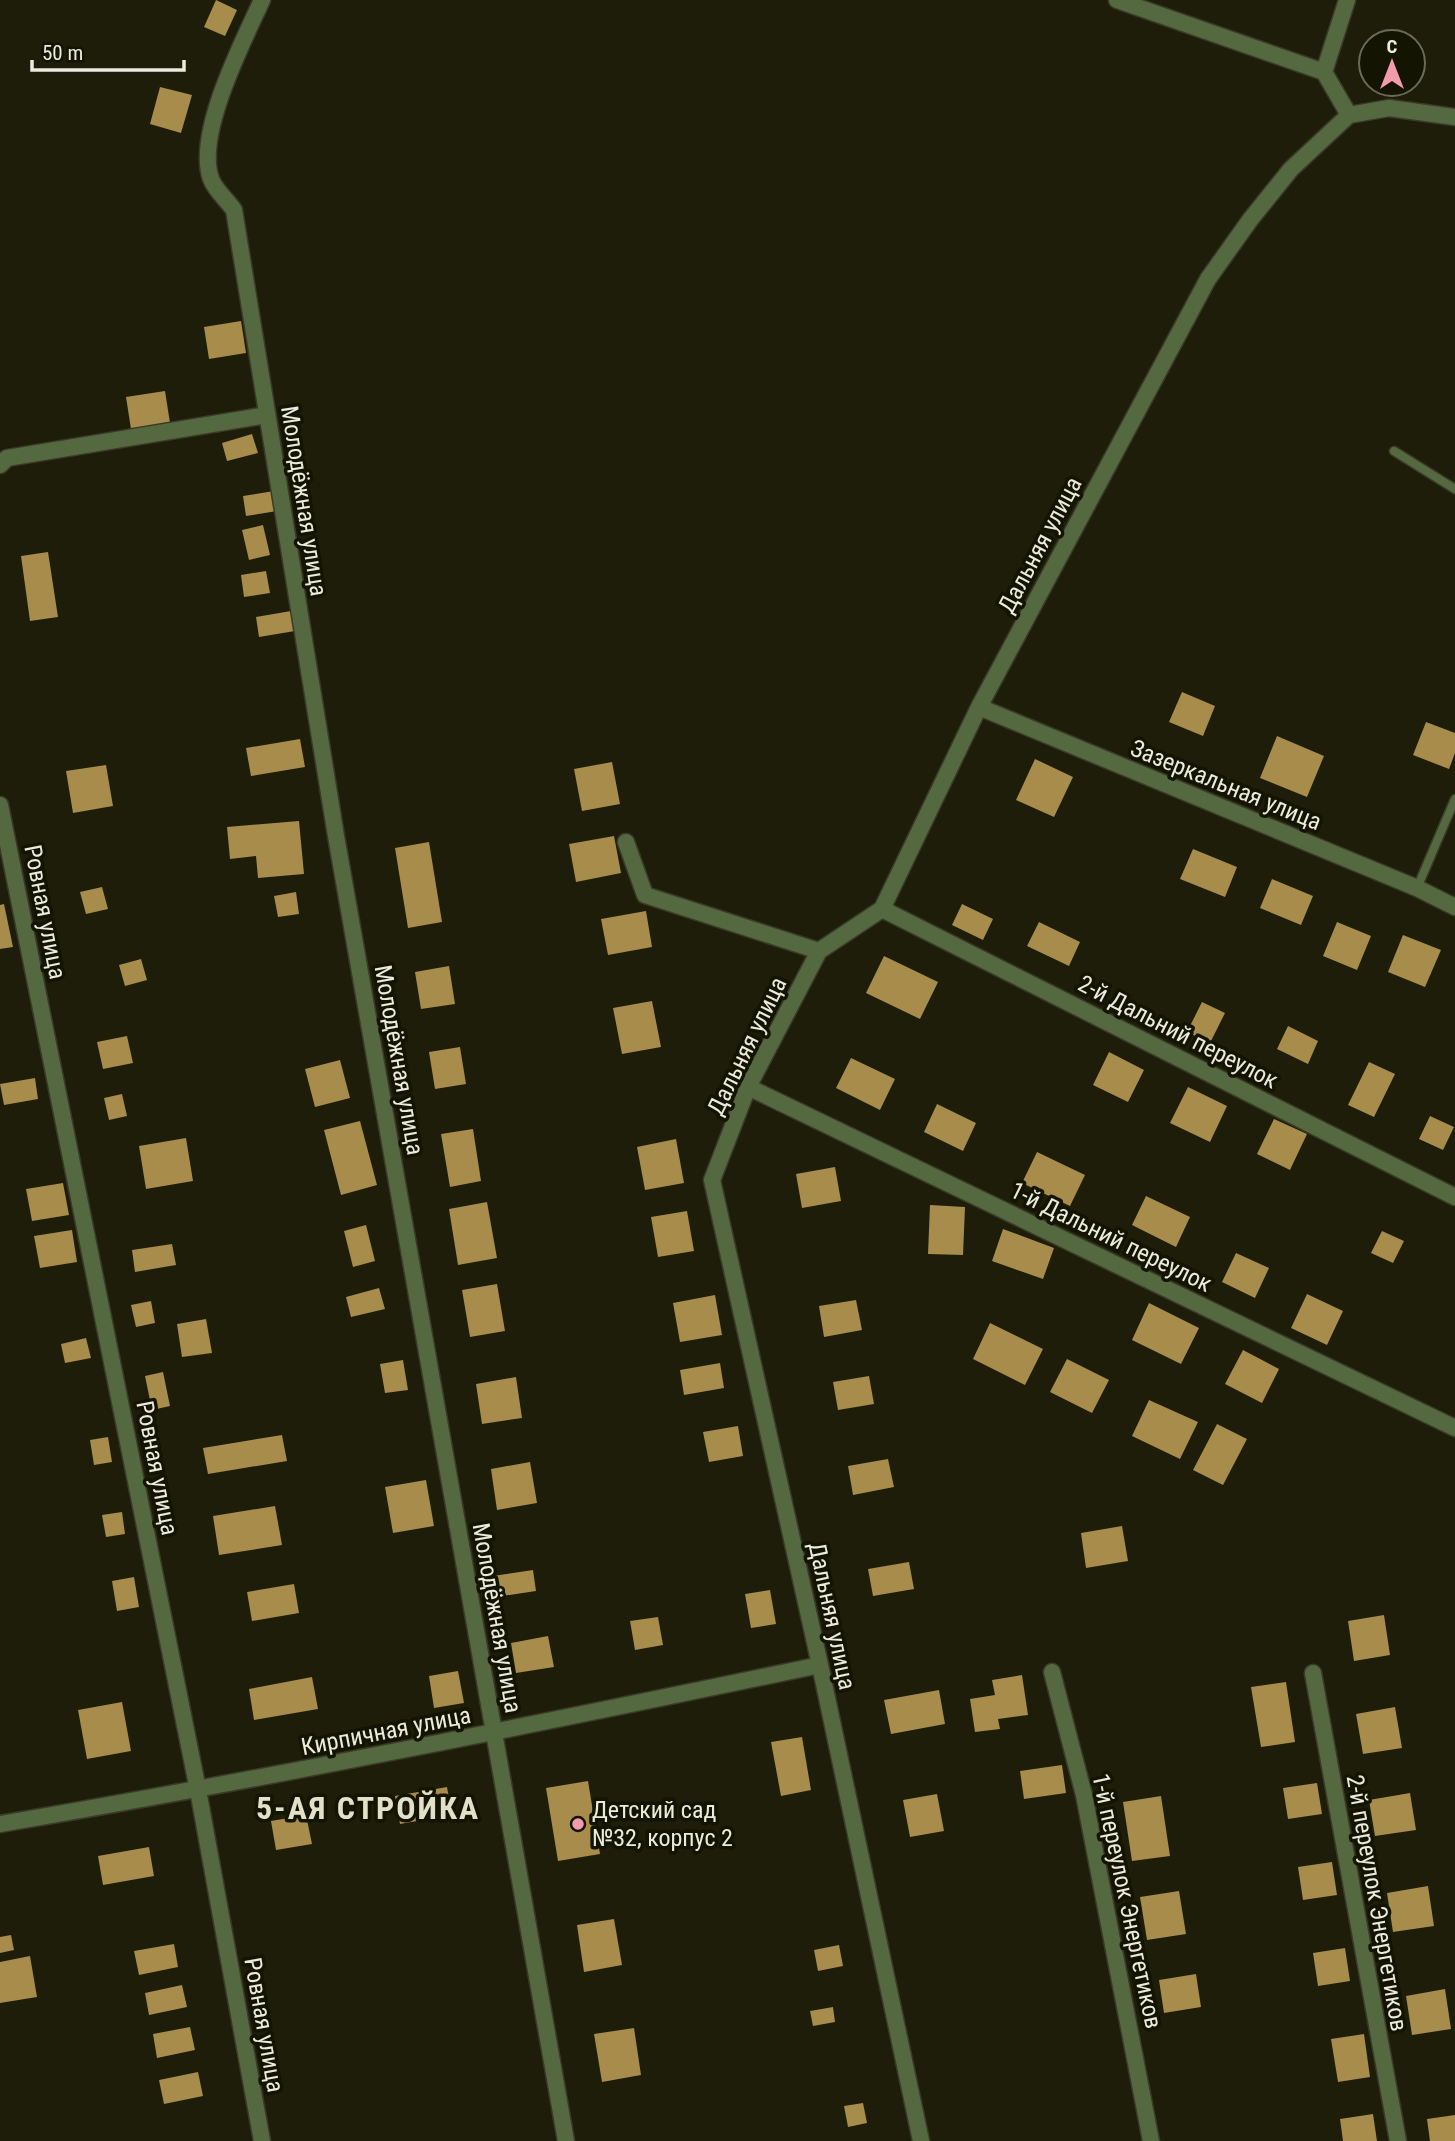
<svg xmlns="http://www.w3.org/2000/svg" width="1455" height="2141" viewBox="0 0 1455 2141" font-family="'Roboto Condensed',sans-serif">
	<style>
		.building { fill: #a78c4b }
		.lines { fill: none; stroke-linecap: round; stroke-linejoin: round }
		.lane-casing { stroke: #3a3a28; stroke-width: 11 }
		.street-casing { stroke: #3a3a28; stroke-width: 19 }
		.lane { stroke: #54693f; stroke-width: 8 }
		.street { stroke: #54693f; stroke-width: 16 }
		.poi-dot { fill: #f29ab0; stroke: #141403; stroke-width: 2.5 }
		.labels { text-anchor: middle; stroke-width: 7; stroke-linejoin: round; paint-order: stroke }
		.street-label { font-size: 24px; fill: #ebebdf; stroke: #141403 }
		.poi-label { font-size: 24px; fill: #ebebdf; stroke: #141403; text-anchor: start }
		.district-label { font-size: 32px; font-weight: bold; letter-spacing: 2px; fill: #e0e1c8; stroke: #141403 }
	</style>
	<rect width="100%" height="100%" fill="#1d1d0a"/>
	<path class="building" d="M216,0L237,10L225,36L204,27Z
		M160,87L192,95L181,133L150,124Z
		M241,321L246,353L209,359L204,327Z
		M165,391L170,423L131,429L126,397Z
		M252,434L258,453L227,461L222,443Z
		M274,491L277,511L246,516L243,496Z
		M263,525L270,555L249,560L242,530Z
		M48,552L58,617L30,621L21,556Z
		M266,571L270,593L244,597L241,575Z
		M291,611L295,631L259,637L256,617Z
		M1182,692L1215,706L1203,736L1169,722Z
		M1426,722L1455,733V753L1449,769L1413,755Z
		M1277,736L1324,756L1307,797L1260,778Z
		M300,739L305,767L251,776L246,748Z
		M1035,759L1073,777L1054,817L1016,800Z
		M612,762L620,804L582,811L574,769Z
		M106,765L113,806L73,813L66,771Z
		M299,821L304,874L258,878L256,856L230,859L227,827Z
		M614,836L621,873L576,882L569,844Z
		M429,842L442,922L408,928L395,848Z
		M1193,849L1237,867L1225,897L1180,879Z
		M1272,879L1313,896L1301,925L1260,908Z
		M102,887L108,909L86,914L80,892Z
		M296,892L299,914L278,917L274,896Z
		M4,904L13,947L0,949V905Z
		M962,904L993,919L983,940L952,925Z
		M646,911L652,947L608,955L601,919Z
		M1039,922L1080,942L1069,966L1027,946Z
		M1337,922L1371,936L1357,970L1323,956Z
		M1403,935L1441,950L1425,987L1388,972Z
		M884,956L938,982L920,1019L866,993Z
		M141,959L147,980L125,986L119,965Z
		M449,966L455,1004L421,1009L415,972Z
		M652,1001L661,1047L622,1054L613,1008Z
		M1202,1002L1225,1013L1210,1043L1187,1032Z
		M1288,1026L1318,1041L1308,1064L1277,1049Z
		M127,1036L133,1063L103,1069L97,1042Z
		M460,1047L466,1084L435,1089L429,1052Z
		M1109,1052L1144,1070L1128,1102L1093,1085Z
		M851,1058L895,1079L880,1110L836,1088Z
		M340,1060L350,1098L315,1107L305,1069Z
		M1369,1062L1395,1074L1374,1117L1348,1105Z
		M35,1078L38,1099L4,1105L0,1084Z
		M1188,1087L1227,1106L1210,1142L1170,1123Z
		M122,1094L127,1116L109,1120L104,1098Z
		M937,1104L976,1123L963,1151L924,1132Z
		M1430,1116L1454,1127L1443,1150L1419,1139Z
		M1274,1119L1307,1134L1290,1170L1257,1154Z
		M360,1121L377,1185L341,1195L324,1130Z
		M473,1129L481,1181L450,1187L441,1134Z
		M186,1138L193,1181L146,1189L139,1146Z
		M676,1139L684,1183L645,1190L637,1147Z
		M1037,1152L1085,1175L1070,1206L1022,1183Z
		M835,1167L841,1201L802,1208L796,1174Z
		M63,1183L69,1215L32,1221L26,1189Z
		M1146,1196L1190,1217L1176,1247L1132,1225Z
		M487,1202L497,1258L458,1265L449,1209Z
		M930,1205L965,1207L963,1255L928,1254Z
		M687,1211L694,1251L658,1257L651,1217Z
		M366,1225L375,1261L353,1267L344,1231Z
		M1003,1229L1054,1248L1043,1279L992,1261Z
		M72,1230L77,1262L40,1268L34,1236Z
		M1382,1231L1404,1241L1393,1263L1371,1253Z
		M172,1244L176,1265L135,1272L132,1250Z
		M1236,1253L1269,1268L1255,1298L1222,1282Z
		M497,1284L505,1331L470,1337L462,1290Z
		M379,1288L385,1309L351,1317L346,1297Z
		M1307,1294L1343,1311L1327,1345L1291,1328Z
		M715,1295L722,1335L680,1342L673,1303Z
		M856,1300L862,1330L824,1337L819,1306Z
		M151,1301L155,1323L136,1327L131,1305Z
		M1149,1303L1199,1328L1181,1364L1132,1340Z
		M206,1319L212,1353L182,1357L177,1324Z
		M990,1323L1043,1349L1025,1385L973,1359Z
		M86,1338L91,1358L65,1363L61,1344Z
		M1243,1350L1279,1369L1262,1403L1225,1384Z
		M1067,1359L1109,1380L1092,1413L1050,1392Z
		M403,1360L408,1390L385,1393L380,1364Z
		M720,1363L724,1388L684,1395L680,1370Z
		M163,1372L170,1406L152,1410L145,1376Z
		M869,1376L874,1404L838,1410L833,1382Z
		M516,1377L522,1418L482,1424L476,1384Z
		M1149,1400L1198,1422L1180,1459L1132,1436Z
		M1217,1424L1247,1439L1223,1485L1193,1470Z
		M738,1426L743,1456L709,1462L703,1432Z
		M282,1435L287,1461L208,1474L203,1448Z
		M108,1437L112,1462L94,1465L90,1440Z
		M888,1459L894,1487L853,1495L848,1466Z
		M530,1462L537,1503L497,1510L491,1469Z
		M426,1480L434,1526L393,1533L385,1487Z
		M275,1506L282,1545L219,1555L213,1516Z
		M122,1512L125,1534L106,1537L102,1515Z
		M1122,1526L1128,1561L1086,1568L1081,1533Z
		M909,1562L914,1589L873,1596L868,1569Z
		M533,1570L536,1591L482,1599L479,1578Z
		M134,1577L139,1607L117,1611L112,1581Z
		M294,1584L299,1613L252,1621L247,1592Z
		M770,1590L776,1624L751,1628L745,1594Z
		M1384,1615L1390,1655L1354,1661L1348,1621Z
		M658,1617L663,1645L635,1650L630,1621Z
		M548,1636L554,1667L516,1673L511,1643Z
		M458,1671L464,1703L434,1708L429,1676Z
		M1022,1675L1028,1715L998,1719L1000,1729L975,1732L970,1699L995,1695L992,1680Z
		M312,1677L318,1709L254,1720L249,1689Z
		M1286,1682L1295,1742L1261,1747L1251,1687Z
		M939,1690L945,1724L891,1734L884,1700Z
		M122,1702L131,1751L87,1759L78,1710Z
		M1395,1707L1402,1748L1363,1754L1356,1714Z
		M802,1737L811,1790L781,1796L771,1742Z
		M1062,1765L1066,1793L1024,1799L1020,1771Z
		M588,1781L600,1854L558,1861L546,1788Z
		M1317,1783L1322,1814L1288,1819L1283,1788Z
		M447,1787L452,1815L400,1824L395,1796Z
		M1410,1793L1416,1830L1375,1836L1369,1800Z
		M937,1794L944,1831L910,1837L903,1800Z
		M1161,1796L1170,1856L1132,1861L1123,1802Z
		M306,1815L312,1844L276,1850L271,1821Z
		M149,1847L154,1876L103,1885L98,1856Z
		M1332,1862L1337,1895L1303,1900L1298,1867Z
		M1428,1886L1434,1926L1393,1932L1387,1893Z
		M1179,1891L1186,1934L1147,1940L1140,1897Z
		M614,1919L622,1965L584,1972L577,1925Z
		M11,1935L14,1950L0,1953V1937Z
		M174,1944L178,1967L139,1975L134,1951Z
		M839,1945L843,1966L818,1971L814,1950Z
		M1345,1948L1350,1981L1318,1986L1313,1953Z
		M30,1956L37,1997L0,2003V1962Z
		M1196,1974L1201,2007L1164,2013L1159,1980Z
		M182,1985L187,2007L149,2015L145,1993Z
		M1445,1989L1451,2029L1412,2035L1406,1996Z
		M833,2007L835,2022L813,2026L810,2011Z
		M190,2027L195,2050L157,2058L153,2034Z
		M634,2028L641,2075L602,2082L594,2034Z
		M1364,2034L1370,2077L1338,2082L1331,2039Z
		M198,2072L203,2096L164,2104L159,2080Z
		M863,2103L867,2123L848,2127L844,2106Z
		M1373,2114L1377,2141H1343L1340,2119Z
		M1455,2115V2141H1430L1427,2119Z"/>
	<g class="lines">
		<defs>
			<path id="lane" d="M1394,451L1455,489
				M1417,888L1455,799"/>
			<path id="street" d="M262,0C243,42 195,134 211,179C215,190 227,200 234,210L336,836L566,2141
				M1117,0L1324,72L1349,115L1389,108L1455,117
				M1324,72L1347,0
				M0,465L7,458L267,415
				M979,707L1417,888L1455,907
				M0,805L198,1790L262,2141
				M626,842L645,895L819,951
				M882,909L1455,1197
				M748,1087L1455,1428
				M1052,1672L1084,1795L1151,2141
				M1313,1673L1398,2141
				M0,1824C275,1777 547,1722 820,1665
				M921,2141L820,1665L712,1180L748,1087L819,951L882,909L979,707L1208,279L1250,220L1291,169L1349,115"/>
		</defs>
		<use href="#lane" class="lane-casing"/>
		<use href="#street" class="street-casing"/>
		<use href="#lane" class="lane"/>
		<use href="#street" class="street"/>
	</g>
	<circle class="poi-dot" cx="578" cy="1824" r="7"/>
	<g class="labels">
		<g class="street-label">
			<text transform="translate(304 501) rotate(81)" y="8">Молодёжная улица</text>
			<text transform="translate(1040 545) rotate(-62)" y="8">Дальняя улица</text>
			<text transform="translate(1226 785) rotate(22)" y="8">Зазеркальная улица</text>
			<text transform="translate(45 912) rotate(79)" y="8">Ровная улица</text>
			<text transform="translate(1178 1032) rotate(27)" y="8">2-й Дальний переулок</text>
			<text transform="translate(747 1046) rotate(-64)" y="8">Дальняя улица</text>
			<text transform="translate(399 1060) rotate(80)" y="8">Молодёжная улица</text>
			<text transform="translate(1111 1237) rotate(26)" y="8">1-й Дальний переулок</text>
			<text transform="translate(157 1468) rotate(79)" y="8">Ровная улица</text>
			<text transform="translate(832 1616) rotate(78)" y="8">Дальняя улица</text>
			<text transform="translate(497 1618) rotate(80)" y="8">Молодёжная улица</text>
			<text transform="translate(386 1731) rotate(-11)" y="8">Кирпичная улица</text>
			<text transform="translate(1127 1901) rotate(78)" y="8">1-й переулок Энергетиков</text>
			<text transform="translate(1377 1903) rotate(80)" y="8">2-й переулок Энергетиков</text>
			<text transform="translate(264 2025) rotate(80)" y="8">Ровная улица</text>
		</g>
		<g class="poi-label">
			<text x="592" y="1818">Детский сад<tspan x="592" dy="28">№32, корпус 2</tspan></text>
		</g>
		<g class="district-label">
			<text x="368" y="1819">5-АЯ СТРОЙКА</text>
		</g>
	</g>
	<g transform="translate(1392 63)"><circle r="33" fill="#141403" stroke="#6a6a5b" stroke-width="2"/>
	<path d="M0-5L12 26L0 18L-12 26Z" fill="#f29ab0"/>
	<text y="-10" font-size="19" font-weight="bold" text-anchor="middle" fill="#ebebdf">С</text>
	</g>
	<path d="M32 60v10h152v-10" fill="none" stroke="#ebebdf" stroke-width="3.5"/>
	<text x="42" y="60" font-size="21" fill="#ebebdf" stroke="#141403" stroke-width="5" paint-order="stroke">50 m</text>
</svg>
